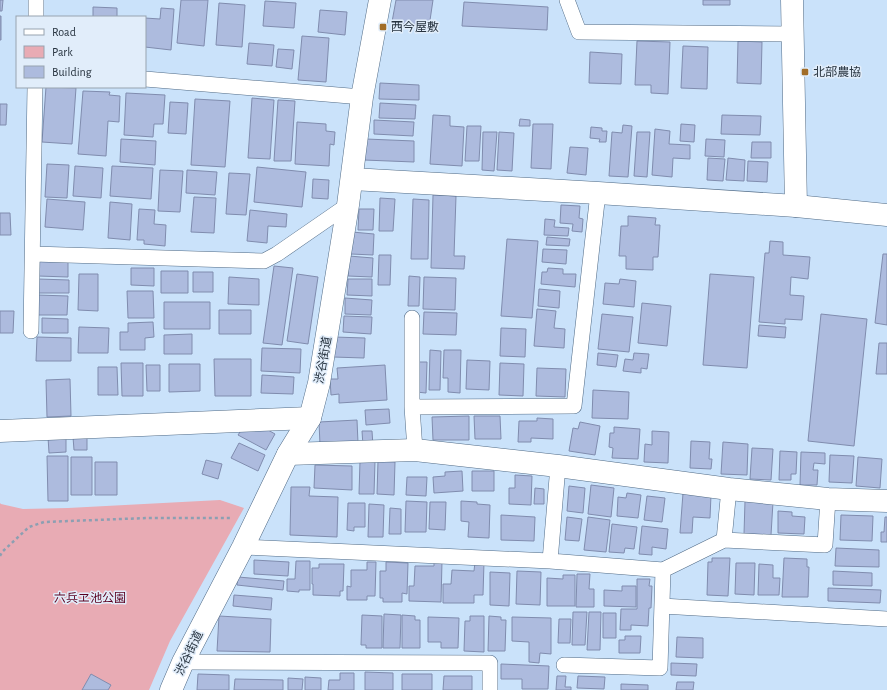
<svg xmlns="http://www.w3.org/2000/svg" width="887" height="690" viewBox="0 0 887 690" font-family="'Alegreya Sans','Noto Sans JP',sans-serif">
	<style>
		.green { fill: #e8abb4 }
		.building { fill: #adbbde; stroke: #808cae }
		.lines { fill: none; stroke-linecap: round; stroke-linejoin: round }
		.lane-casing { stroke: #516b86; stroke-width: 16 }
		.street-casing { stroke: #516b86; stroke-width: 23 }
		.secondary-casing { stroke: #516b86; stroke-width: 23 }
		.path { stroke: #8c9fb2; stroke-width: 2.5; stroke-dasharray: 3 3; stroke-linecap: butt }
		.lane { stroke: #fff; stroke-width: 15 }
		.street { stroke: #fff; stroke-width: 22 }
		.secondary { stroke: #fff; stroke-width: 22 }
		.poi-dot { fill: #a26d27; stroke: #e1edfa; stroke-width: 1.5 }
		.labels { text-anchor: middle; stroke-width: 3; stroke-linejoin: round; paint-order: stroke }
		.poi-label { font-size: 12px; fill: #27333f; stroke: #e1edfa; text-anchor: start }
		.street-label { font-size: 12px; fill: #27333f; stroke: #e1edfa }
		.park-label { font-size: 12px; fill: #5a0020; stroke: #e1edfa }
	</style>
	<rect width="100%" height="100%" fill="#cae2fa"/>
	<path class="green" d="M220,500L244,508L170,641L149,690H0V503L1,504L23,509L68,508Z"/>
	<path class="building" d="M0,0H3L2,11H0Z
		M181,0H208L204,46L177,43Z
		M396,0H433L429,27L392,22Z
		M703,0H730V5H703Z
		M265,1L296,3L294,28L263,26Z
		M464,2L548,7L547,30L462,26Z
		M219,3L245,5L242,47L216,45Z
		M93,7L117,8V17H93Z
		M161,8L174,9L171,50L145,47V18L160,19Z
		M320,10L347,12L345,35L318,32Z
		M0,16H1V40H0Z
		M302,36L329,38L326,82L298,80Z
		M637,41L670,42L668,94L651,93V85H635Z
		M738,41L762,42L761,84L737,83Z
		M249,43L274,45L272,66L247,64Z
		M683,46L708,47L707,89L681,88Z
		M278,49L294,50L292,69L276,67Z
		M590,52L622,54L621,84L589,83Z
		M380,83L419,85V100L379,99Z
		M46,87L76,88L72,144L42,142Z
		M83,91L110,92L109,95L120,96L119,122L108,121L106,156L78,154Z
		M126,93L165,95L163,124H154L153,137L124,135Z
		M252,98L274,100L270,159L248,158Z
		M195,99L230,101L225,167L191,165Z
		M278,100L295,101L291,161H274Z
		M170,102L188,103L186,134L168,133Z
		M380,103L416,105L415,119L379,118Z
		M0,104H7L6,125H0Z
		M433,115L450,116V126L464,127L462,166L430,164Z
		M722,115L761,116L760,135L721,134Z
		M520,119L530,120V126H519Z
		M374,120L414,122L413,136L374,134Z
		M297,122L326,124V131L335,132L334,145L330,144L329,166L295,164Z
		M533,124H553L551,169L531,168Z
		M681,124L695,125L694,142L680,141Z
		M623,125L632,126L628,177L609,176L612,132L622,133Z
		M467,126H481L479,161H465Z
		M591,127L602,128V131H607L606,142H599L600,139L590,138Z
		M655,129L670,131L669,144L690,145V159L673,158L672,177L652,175Z
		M483,132H497L494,171L482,170Z
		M499,132L514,133L512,171L497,170Z
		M637,132H650L647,177L634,176Z
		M121,139L156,141L155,165L120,162Z
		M366,139L414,141V162L364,160Z
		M706,139L725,140L724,157L705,156Z
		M752,142H771V158H751Z
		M570,147L588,148L586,175L567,173Z
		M708,158L725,159L723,181L707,180Z
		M728,158L745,160L744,181L726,180Z
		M748,161L768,162L767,182L747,181Z
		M47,164L69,165L67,198L45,197Z
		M75,166L103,168L101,198L73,196Z
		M112,166L153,168L151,199L110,196Z
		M257,167L306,172L302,207L254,202Z
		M160,170L183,171L180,212L158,211Z
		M187,170L217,172L215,195L186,193Z
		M229,173L250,174L246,215L226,214Z
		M313,179L329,180L328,199L312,198Z
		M433,195L456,196L454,256H465L464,269L431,268Z
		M194,197L216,198L214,233L191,232Z
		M380,198L395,199L393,231H379Z
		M47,199L85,202L83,230L45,227Z
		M413,199L429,200L428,259H411Z
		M110,202L132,204L130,240L108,238Z
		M561,205L580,206L579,218L583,219L582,232L572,231L573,224L560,223Z
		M139,209L155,210L154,224L166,225L165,246L144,244V240H137Z
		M359,209H374L373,230H358Z
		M250,210L287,214L286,227L268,226L267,243L247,241Z
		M0,213H10L11,235H0Z
		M628,216L656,218L655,225H660L658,257H653V270L626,269V256H619L621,226H628Z
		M545,219L555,220L554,227L569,228L568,236L544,235Z
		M352,232L374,234L373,255L351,254Z
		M547,237L570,239L569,246L546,245Z
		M507,239L538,241L532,318L501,316Z
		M770,241L783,242V255L810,257L808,279L791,277L790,295L804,296L802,320L785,319V324L759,322L765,253H769Z
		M543,249L567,250L566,264L542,262Z
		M883,254H887V325L875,323Z
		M379,255H391L390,285H378Z
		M349,256L373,258L372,277L348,276Z
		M39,259L68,260V277L38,276Z
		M274,266L293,268L282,345L263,343Z
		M131,268H154V286L131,285Z
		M548,268L563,269V274H576L575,287L541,284L542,272H547Z
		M161,271H188V293H161Z
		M193,272H213V292H193Z
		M79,274H98V311L78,310Z
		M297,274L318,277L308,344L287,341Z
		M710,274L754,277L747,368L703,365Z
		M409,276L420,277L419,306H408Z
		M229,277L259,279V305L228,304Z
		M424,277L456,278L455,310L423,309Z
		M38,279L69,280V293H38Z
		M348,279H372V296L347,295Z
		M620,279L636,281L634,307L603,304L605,283L619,284Z
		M539,289L560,291L559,308L538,306Z
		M127,291H153L154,318H128Z
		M37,295L68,296L67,315H37Z
		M345,298L372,300L371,315L345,314Z
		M164,302H210V329H164Z
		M642,303L671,306L667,346L638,343Z
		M537,309L556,311L554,328L565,329L564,348L534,346Z
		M219,310H251V334H219Z
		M0,311H14L13,333H0Z
		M424,312L457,313L456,335L423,334Z
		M602,314L633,317L629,352L598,349Z
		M821,314L867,319L854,446L808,441Z
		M344,316L372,317L371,334L343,332Z
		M42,318L68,319V333H42Z
		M153,322L154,337L145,338V350H120V332H128V323Z
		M759,325L786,327L785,338L758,336Z
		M79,327L109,328L108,353H78Z
		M501,328L526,329L525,357L500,356Z
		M192,334V354H164V335Z
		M37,337L71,338V361H36Z
		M334,337L365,338L364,358L333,357Z
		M879,343H887V374H876Z
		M262,348L301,349L300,373L261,371Z
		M430,350L441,351L440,390H429Z
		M444,350H461L460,393L448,392V378H443Z
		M598,353L618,355L616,367L597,365Z
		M634,353L649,354L647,369L641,368V373L623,371L625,359L633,360Z
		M214,359H251V396H215Z
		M467,360L490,361L489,390L466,389Z
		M417,362H427L426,393L416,392Z
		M121,363H143V396H122Z
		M500,363L524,364L523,396L499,395Z
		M169,364H200V391L169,392Z
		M146,365H160V391H147Z
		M385,365L387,400L339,403V394L331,395L330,379H338L337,368Z
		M98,367H117L118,395H98Z
		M537,368L566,369L565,397L536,396Z
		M262,375L294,377L293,394L261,393Z
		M70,379L71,416L47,417L46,380Z
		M593,390L629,392L628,419L592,418Z
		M389,409L390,423L366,425L365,410Z
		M469,416V440H433L432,417Z
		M474,416H500L501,439H475Z
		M537,418L553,419V439L531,438V442H518L519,421H537Z
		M357,420L358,443L320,445L319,422Z
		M580,422L600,426L595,455L569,451L573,428L578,429Z
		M244,426H261L275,434L266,450L238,435Z
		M614,427L640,429L638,459L612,458L613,448L609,447L610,433H614Z
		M362,431H372L373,446H363Z
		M652,431L669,432L668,463L644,462L645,444L652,445Z
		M48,437H66V452L49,453Z
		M73,437H87V450H74Z
		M691,441L710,442L709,459H712L711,469L690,468Z
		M723,442L748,444L747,475L721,474Z
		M239,443L265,455L258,471L231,458Z
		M752,448L773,449L771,480L750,479Z
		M780,451L797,452L796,474H791V480H779Z
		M801,452L825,453V464L814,463L813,470H818L817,485H800Z
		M830,455L854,456L852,483L829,482Z
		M47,456H68V501H48Z
		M71,457H92V495H71Z
		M858,457L882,459L880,488L856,486Z
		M206,460L222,464L218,479L202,474Z
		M360,461H375L374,494H359Z
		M378,461L395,462L394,495L377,494Z
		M95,462H117V495H95Z
		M315,465L352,466V490L314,488Z
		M462,471L463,491L434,493L433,477L445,476V472Z
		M472,471H494V491H472Z
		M515,475L532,476L531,505L509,504V488H515Z
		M407,477H427L426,496L406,495Z
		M591,485L614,488L611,517L588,514Z
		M569,486L585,488L583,513L567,511Z
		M291,487H310L309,496L338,497L337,537L290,535Z
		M535,488L544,489V504H534Z
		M627,493L641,495L638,518L617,516L618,497L626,498Z
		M683,493L711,495L710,518L693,517L692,533H680Z
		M647,496L665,498L662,522L644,520Z
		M406,501L427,502L426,532H405Z
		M461,501L477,502V504L490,505L489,538L468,537L469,522L461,521Z
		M745,501L773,502L771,535L744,534Z
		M430,502H446L445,530L429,529Z
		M348,503H365V527H354V531L347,530Z
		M369,504L384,505L383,537H368Z
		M390,508L401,509V534H389Z
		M778,511L792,512V516L805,517L804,534L778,533Z
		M501,515L535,517L534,541L501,540Z
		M841,515L873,516L872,541L840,540Z
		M567,517L582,519L579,541L565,540Z
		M588,517L610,520L606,552L584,550Z
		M885,517H887V542H881V532H884Z
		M612,524L637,527L634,549L625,548L624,553L609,552Z
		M642,526L668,529L666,549L652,547V555L639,554Z
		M836,548L879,550V567L835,566Z
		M712,558H730L728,596L707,595L708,562H712Z
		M784,558L807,559V567H809L808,597H782Z
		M254,560L289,562L288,576L254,574Z
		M296,561H310V590H299V592L287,591V579H295Z
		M434,561H442L441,602L409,601V586H414L415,566H434Z
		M367,562H376L375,596H367V600H347V586L351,587V570H367Z
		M386,562L408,563L407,594L402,593V602H383V598H380V571H386Z
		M475,562H484L483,595H474V603H443V584H451L452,570L474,571Z
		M736,563H755L754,595L735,594Z
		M319,564H344L343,591H340V596L313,595V584H312V568H319Z
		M759,564L773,565V578H780L779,595H758Z
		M517,571L541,572L540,605L516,604Z
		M833,571L872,573V586L833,585Z
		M490,572L510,573L509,606L490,605Z
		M577,574H590L589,589H594V607H576Z
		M563,575H575V606H547V578L563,579Z
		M238,577L284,581L283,590L237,585Z
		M637,579H650L649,586H652L651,608H649L648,626L631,625V630H620L621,609H637Z
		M622,586H636V607L604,606V590L622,591Z
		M828,588L881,590L880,603L828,601Z
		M234,595L272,598L271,610L233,606Z
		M573,612H587L585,645H572Z
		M589,612H601L600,650H587Z
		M603,613H616V638H603Z
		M384,614L401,615L400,648H383Z
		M362,615L382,616V648H366V645H361Z
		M402,615L415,616V620H420V648H402Z
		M219,616L271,619L270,652L217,651Z
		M470,616H484V652L464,651L465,621H470Z
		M489,616L501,617V620H506L505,651H488Z
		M428,617L459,618L458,648H441V642H428Z
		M512,617L551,618V654L540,653L539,663L529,662V642L512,641Z
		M559,619H571L570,643H558Z
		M625,636H641L640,653H619V640H625Z
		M677,637L703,638V658L676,657Z
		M671,663L697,664L696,676L671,675Z
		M501,664L549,666L548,689H522V679H501Z
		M365,672L393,673V690H365Z
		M340,673H354V690H328L329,680H340Z
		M91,674L111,685L108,690H82Z
		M198,674L229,675V690H197Z
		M402,674H432V690H402Z
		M444,676H472V690H443Z
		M557,676H566L565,687H571V690H556Z
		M578,676L605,677L604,689L577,688Z
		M305,677L321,678V690H305Z
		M288,678L303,679L302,690H288Z
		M235,679L283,680V690H234Z
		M677,682H694L693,690H676Z
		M621,684L648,685V690H621Z"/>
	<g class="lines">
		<defs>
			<path id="lane" d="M567,0L579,32L792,34
				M36,17V0
				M145,79L362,97
				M33,254L264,261L277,254L348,205
				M412,318V407L415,450
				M31,331L35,87
				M412,407L574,406L598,193
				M724,540L729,489
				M243,547L550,561L663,570L724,540L825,545L828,499
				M550,561L558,466
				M662,606L887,619
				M183,662L490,663V690
				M564,665L660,668L663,570"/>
			<path id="street" d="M352,179L598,193L796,206L887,215
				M0,431L310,418
				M288,454L415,450L558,466L729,489L828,499L887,501"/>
			<path id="secondary" d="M792,0L796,206
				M171,690L183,662L243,547L288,454L310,418L319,383L348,205L362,97L380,0"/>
		</defs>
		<use href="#lane" class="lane-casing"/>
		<use href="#street" class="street-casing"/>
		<use href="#secondary" class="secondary-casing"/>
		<path class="path" d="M0,556L2,552L29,527L44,522L147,518H231"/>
		<use href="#lane" class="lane"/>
		<use href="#street" class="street"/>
		<use href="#secondary" class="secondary"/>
	</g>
	<g class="poi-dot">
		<rect x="379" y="23" width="8" height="8" rx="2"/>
		<rect x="801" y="68" width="8" height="8" rx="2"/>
	</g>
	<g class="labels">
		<g class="poi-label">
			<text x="391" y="31">西今屋敷</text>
			<text x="813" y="76">北部農協</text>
		</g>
		<g class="street-label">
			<text transform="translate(323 360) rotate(-80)" y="4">渋谷街道</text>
			<text transform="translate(189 653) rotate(-64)" y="4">渋谷街道</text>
		</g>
		<g class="park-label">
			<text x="90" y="602">六兵ヱ池公園</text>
		</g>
	</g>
	<rect x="16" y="16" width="130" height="72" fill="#e1edfa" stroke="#97a3af"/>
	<rect x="24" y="29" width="20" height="6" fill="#ffffff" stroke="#97a3af"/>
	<text x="52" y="36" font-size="12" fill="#27333f">Road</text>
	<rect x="24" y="46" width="20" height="12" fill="#e8abb4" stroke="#97a3af"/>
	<text x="52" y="56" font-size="12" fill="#27333f">Park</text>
	<rect x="24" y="66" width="20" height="12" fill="#adbbde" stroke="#97a3af"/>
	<text x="52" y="76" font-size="12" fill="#27333f">Building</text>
</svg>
